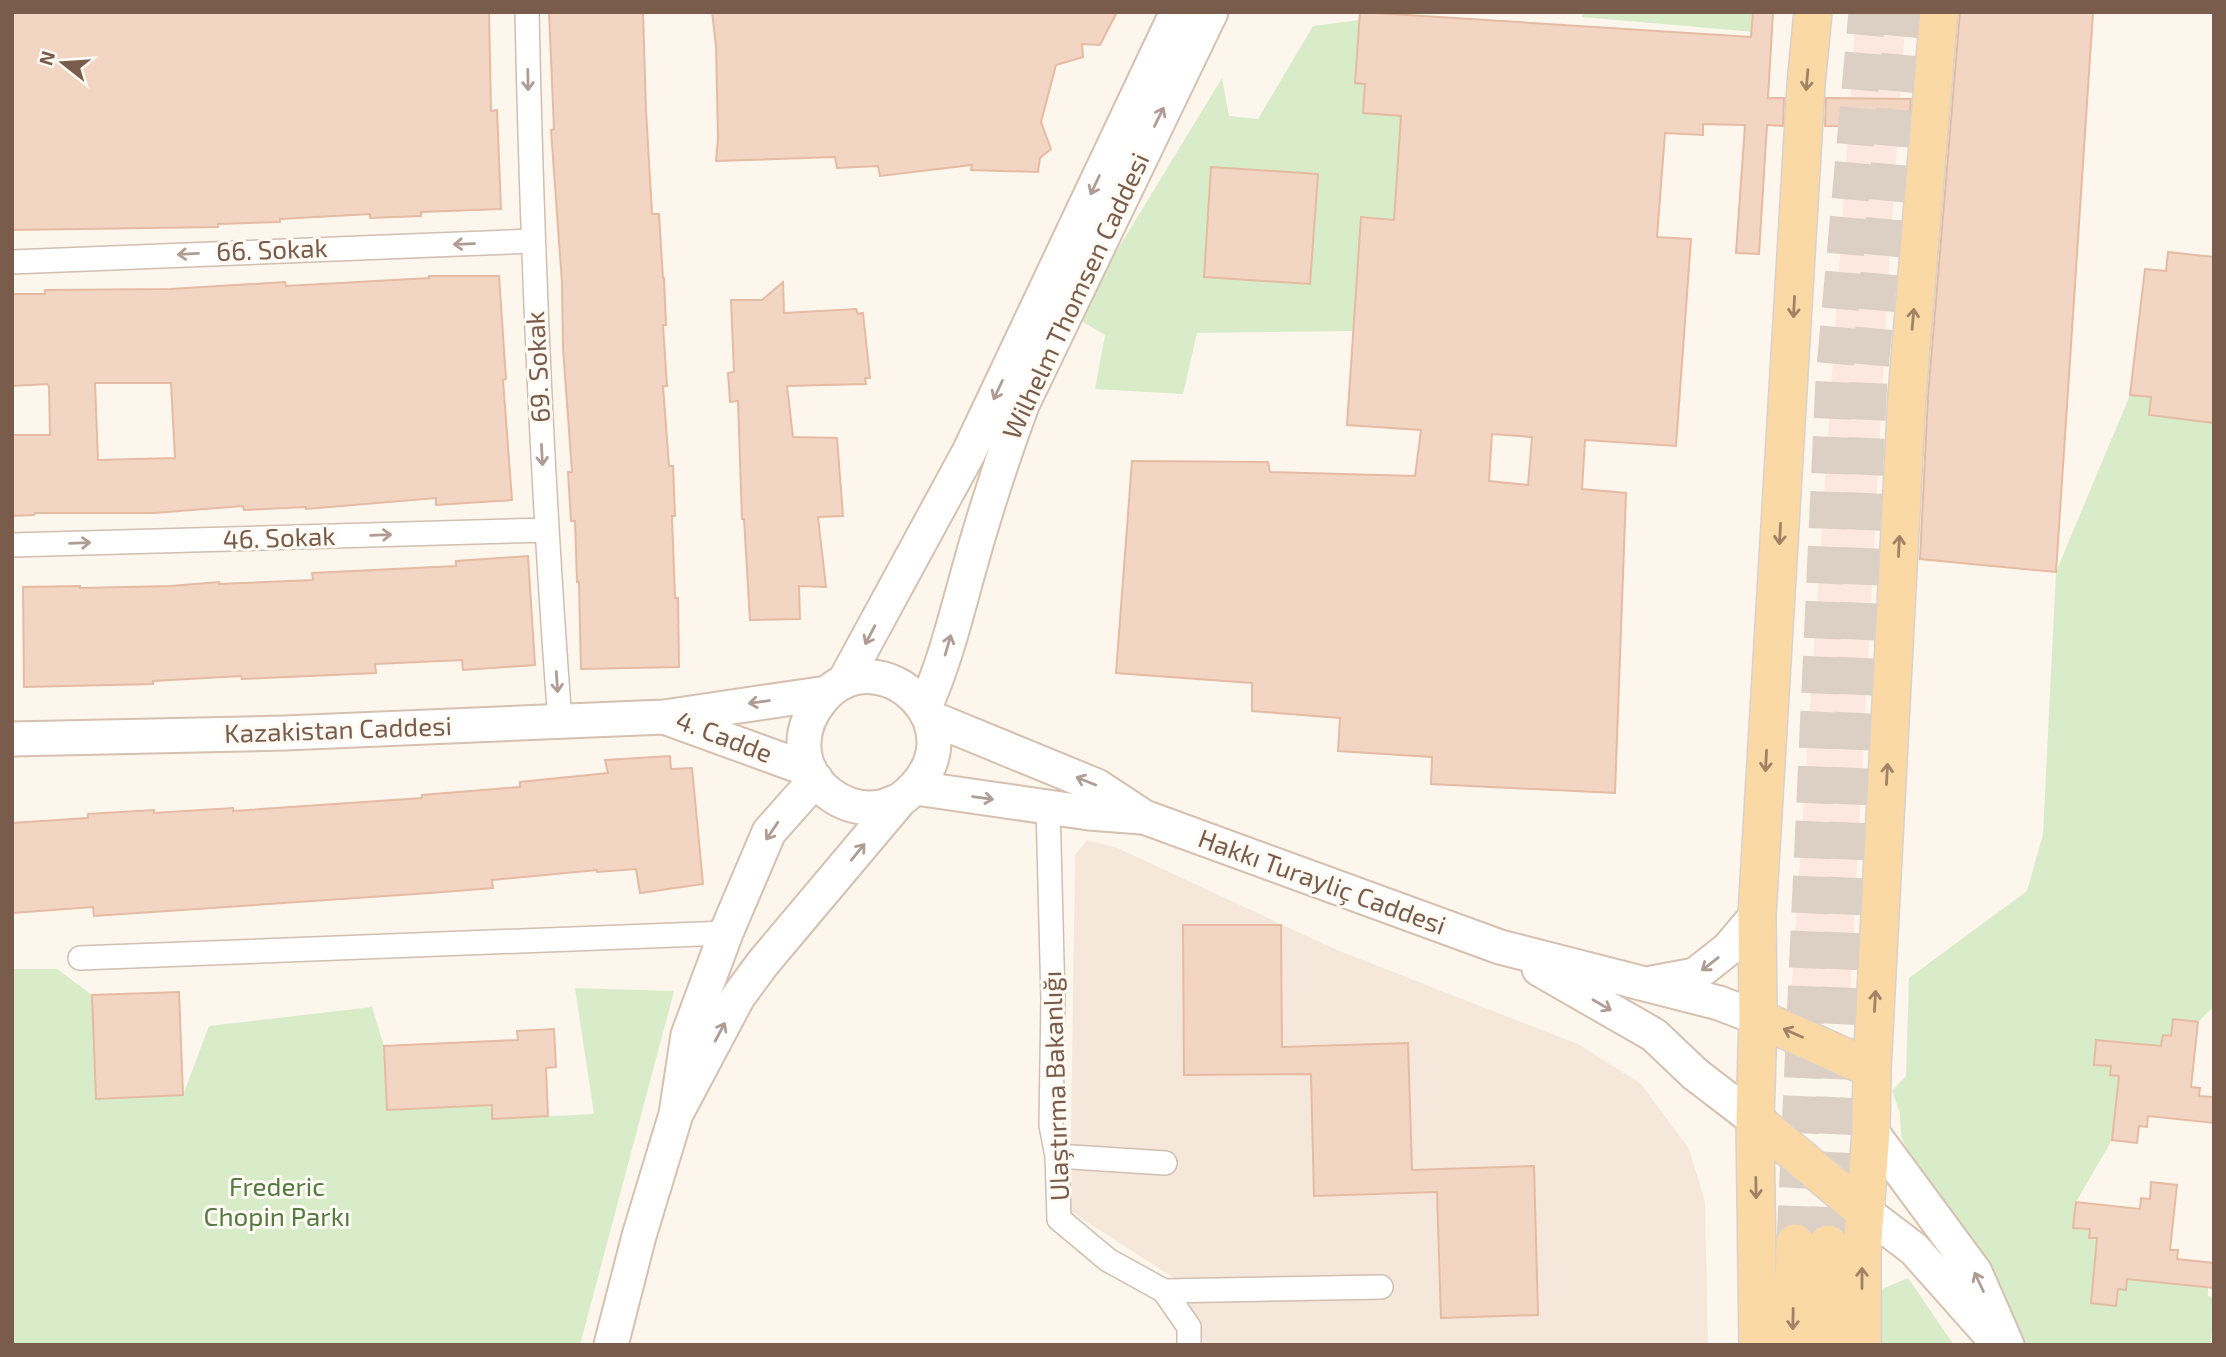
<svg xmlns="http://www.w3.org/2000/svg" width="2226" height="1357" viewBox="0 0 2226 1357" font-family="'Exo 2',sans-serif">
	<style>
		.residential { fill: #f5e8da }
		.commercial { fill: #fde8e0 }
		.green { fill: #d8ecc9 }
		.building { fill: #f3d5c3; stroke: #e6bba3; stroke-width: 2; fill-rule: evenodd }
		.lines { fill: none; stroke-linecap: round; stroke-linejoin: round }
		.primary-tunnel { stroke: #dcd0c4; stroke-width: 37; stroke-dasharray: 37 18; stroke-linecap: butt }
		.minor-casing { stroke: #d1beb0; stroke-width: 26 }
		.secondary-casing { stroke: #d6c0b0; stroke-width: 37 }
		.primary-casing { stroke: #dad1cd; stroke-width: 40 }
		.minor { stroke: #fff; stroke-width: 23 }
		.secondary { stroke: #fff; stroke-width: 33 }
		.primary { stroke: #fbd9a5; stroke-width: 37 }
		.oneway { stroke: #af9d94 }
		.oneway2 { stroke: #a18267 }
		.labels { text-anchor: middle; stroke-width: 6; stroke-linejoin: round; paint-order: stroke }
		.street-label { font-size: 26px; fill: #7a5c4d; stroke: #fffaf3 }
		.park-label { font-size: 26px; fill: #537a41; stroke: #fffaf3 }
	</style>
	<rect width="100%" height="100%" fill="#fdf6ec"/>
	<path class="residential" d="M1087,840L1115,847L1337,950L1580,1045L1641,1084L1689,1149L1705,1202L1708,1345H1203V1339L1174,1278L1070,1211L1075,855Z"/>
	<path class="commercial" d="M1856,12H1906L1889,263L1850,1001L1791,996Z"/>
	<path class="green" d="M1582,12H1767L1766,33L1582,17Z
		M1359,20L1355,83L1365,84L1420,117L1426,222L1361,218L1354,314L1386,333L1353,331L1197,333L1183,394L1095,389L1105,335L1076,318L1222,78L1229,116L1258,119L1313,26Z
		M2130,395L2151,397L2149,415L2214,423V1006L2198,1022L2173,1019L2171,1036H2163L2161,1046L2097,1040L2094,1065L2111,1066L2110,1074L2119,1076L2112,1140L2076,1202L2073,1227L2090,1229L2089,1238H2097L2091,1303L2116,1306L2118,1289L2126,1290L2127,1279L2208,1287V1296L2214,1297L2211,1345H1993L1901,1136L1900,1113L1892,1091L1906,1076L1909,978L2027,891L2043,834L2056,572Z
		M12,969H57L92,995L96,1098L183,1095L209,1026L372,1007L384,1046L387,1109L492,1105L493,1119L594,1114L575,988L674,991L580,1345H12Z
		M1908,1278L1954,1345H1876L1877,1291Z"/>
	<path class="building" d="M12,12H489L491,111L497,110L501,209L421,212V216L370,218V214L280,219V222L218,224V227L12,230Z
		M549,12H643L646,110L652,214H659L663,278H664L666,325H663L667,386H663L669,466H673L675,516H672L675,598H678L679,667L581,669L579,582H577L575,521H571L568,472H572L563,348L562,283L551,130L554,129Z
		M712,12H1117L1100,45L1082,44L1083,57L1056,65L1041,122L1051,149L1040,158L1038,172L971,170L972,165L880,176L878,166L837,168L835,157L716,161L718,138L716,46Z
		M1360,12L1751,37L1753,12H1773L1768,98H1784L1783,126L1767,125L1759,254L1736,253L1745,125L1703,124V135L1665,133L1657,237L1691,239L1676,446L1585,440L1582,489L1626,493L1615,793L1431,784L1432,757L1338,751L1340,718L1252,711V683L1116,673L1132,461L1268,462L1270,472L1415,476L1421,430L1347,425L1361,217L1394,220L1401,116L1363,113L1365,84L1355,83ZM1492,434L1532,437L1528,485L1489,481Z
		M1960,12H2093L2056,572L1920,559L1928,396Z
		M1826,98L1911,99L1908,127L1825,126Z
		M1211,167L1318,174L1310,284L1204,277Z
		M2168,252L2214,257V423L2149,415L2151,397L2130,395L2145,269L2166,271Z
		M429,276H499L506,379L503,380L512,500L436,505V498L306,509V507L244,510L243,506L154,513H35L34,515L12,516V435H50L49,386L47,384L12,386V294H45V290L170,289L285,282L286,286L429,278ZM95,383H171L175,458L98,460Z
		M783,282L784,313L856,309L858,314L863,313L870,378H865L866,384L787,386L793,437L837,438L843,516L818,517L826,587L799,586L800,619L750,620L744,519H742L738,401L730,402L728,373L734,372L731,300H762Z
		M528,556L535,665L463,670L462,660L375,664L376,673L242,679L241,676L153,681V684L24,687L23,587L80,586V588L170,586L219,582V584L313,580L312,573L456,566V561Z
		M670,756L671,769L692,768L703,884L640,893L636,869L597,872V870L492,880L493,888L430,893L94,916L93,907L13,913L12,823L88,818V814L154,810V813L233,808V811L422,798V795L520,787V782L608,773L605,760Z
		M1183,925H1281L1282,1047L1408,1043L1412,1170L1534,1166L1538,1315L1441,1318L1437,1192L1314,1196L1311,1074L1184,1075Z
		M179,992L183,1095L96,1099L92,995Z
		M2173,1019L2198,1022L2191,1087L2200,1088L2199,1096L2214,1097V1123L2148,1116L2147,1127L2139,1126L2137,1143L2112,1140L2119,1076L2110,1075L2111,1066L2094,1065L2096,1040L2161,1046L2163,1035L2171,1036Z
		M554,1029L556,1067L546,1068L548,1116L492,1119V1105L387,1110L384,1046L518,1040L517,1031Z
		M2151,1182L2177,1185L2170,1250H2178L2177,1259L2214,1263V1288L2127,1279L2126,1290L2118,1289L2116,1306L2091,1303L2097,1238H2089L2090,1229L2073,1228L2076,1202L2140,1209L2141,1198L2150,1199Z"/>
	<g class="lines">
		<path class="primary-tunnel" d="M1795,1243L1834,379L1867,12
			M1828,1244L1869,380L1904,12"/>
		<defs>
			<path id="minor" d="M527,12C532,249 542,485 560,722
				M12,262L532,241
				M12,545L546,530
				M1048,806L1053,1000L1051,1125L1057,1156L1059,1219L1108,1260L1164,1291L1189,1327V1345
				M80,958L726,933
				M1057,1156L1165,1163
				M1164,1291L1381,1287"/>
			<path id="secondary" d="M844,682L969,452L1177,12
				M924,709C943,667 954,624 966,580C982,521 1001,462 1022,405L1211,12
				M929,717L1097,786L1144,817L1500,947L1719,1003L1758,1018
				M667,718L810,770
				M12,739L285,733L664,717L827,693
				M916,788L1089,813L1142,817
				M1539,969L1654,1035L1695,1074L1755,1120
				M1652,983L1695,975L1728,949L1757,915
				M676,1114L738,997L763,963L900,800C990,733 879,631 822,699C810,713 803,729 804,748C806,785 844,813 880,807C887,806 894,802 900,800
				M1871,1131L1975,1272L2007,1345
				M1864,1211L1914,1249L1994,1339
				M611,1345L639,1236L676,1114L688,1035L726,933L769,832L816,779"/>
			<path id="primary" d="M1758,1018L1872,1069
				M1755,1120L1864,1211
				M1828,1244L1829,1345
				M1758,1345L1755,1120L1758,1018L1757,915L1806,85L1813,12
				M1793,1345L1795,1243
				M1862,1345V1253L1871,1131L1872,1069L1907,395L1939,12"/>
		</defs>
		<use href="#minor" class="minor-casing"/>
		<use href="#secondary" class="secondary-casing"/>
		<use href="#primary" class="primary-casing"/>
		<use href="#minor" class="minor"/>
		<use href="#secondary" class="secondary"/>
		<use href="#primary" class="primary"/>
	</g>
	<defs><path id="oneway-shaft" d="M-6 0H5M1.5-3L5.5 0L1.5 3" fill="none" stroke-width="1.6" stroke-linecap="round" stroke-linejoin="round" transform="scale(1.75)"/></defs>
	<g class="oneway">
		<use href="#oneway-shaft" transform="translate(528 80) rotate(89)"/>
		<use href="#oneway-shaft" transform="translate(1159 117) rotate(-64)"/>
		<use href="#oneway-shaft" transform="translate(1095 185) rotate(115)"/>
		<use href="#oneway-shaft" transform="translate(464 244) rotate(178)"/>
		<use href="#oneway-shaft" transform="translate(188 254) rotate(177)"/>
		<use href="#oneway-shaft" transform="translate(998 390) rotate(115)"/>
		<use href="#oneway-shaft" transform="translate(542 455) rotate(87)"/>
		<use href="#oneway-shaft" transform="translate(381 535) rotate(-2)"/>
		<use href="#oneway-shaft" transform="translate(80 543) rotate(-2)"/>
		<use href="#oneway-shaft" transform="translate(870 635) rotate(118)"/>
		<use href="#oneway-shaft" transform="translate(948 645) rotate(-74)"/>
		<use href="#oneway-shaft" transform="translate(557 682) rotate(86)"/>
		<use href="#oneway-shaft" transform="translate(759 702) rotate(172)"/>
		<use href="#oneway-shaft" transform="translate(1086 781) rotate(-158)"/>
		<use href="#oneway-shaft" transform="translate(983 798) rotate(8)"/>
		<use href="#oneway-shaft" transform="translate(772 831) rotate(124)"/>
		<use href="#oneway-shaft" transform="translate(858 852) rotate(-51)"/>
		<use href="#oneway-shaft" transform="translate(1710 964) rotate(142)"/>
		<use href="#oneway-shaft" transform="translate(1602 1005) rotate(30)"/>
		<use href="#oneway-shaft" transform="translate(720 1032) rotate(-62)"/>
		<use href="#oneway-shaft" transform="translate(1979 1282) rotate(-115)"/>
	</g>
	<g class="oneway2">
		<use href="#oneway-shaft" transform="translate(1807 80) rotate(95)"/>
		<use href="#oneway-shaft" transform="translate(1794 307) rotate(93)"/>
		<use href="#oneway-shaft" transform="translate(1913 319) rotate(-85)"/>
		<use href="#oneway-shaft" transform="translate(1780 534) rotate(93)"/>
		<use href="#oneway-shaft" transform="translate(1899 546) rotate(-87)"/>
		<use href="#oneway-shaft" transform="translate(1766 761) rotate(93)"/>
		<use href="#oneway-shaft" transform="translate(1887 774) rotate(-87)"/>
		<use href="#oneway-shaft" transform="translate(1875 1001) rotate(-87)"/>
		<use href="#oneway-shaft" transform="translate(1793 1033) rotate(-156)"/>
		<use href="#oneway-shaft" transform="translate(1756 1188) rotate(89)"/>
		<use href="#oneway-shaft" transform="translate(1862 1278) rotate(-90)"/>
		<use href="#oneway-shaft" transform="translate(1793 1319) rotate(91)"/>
	</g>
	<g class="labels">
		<g class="street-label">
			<text transform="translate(272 250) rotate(-2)" y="9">66. Sokak</text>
			<text transform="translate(1076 296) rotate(-65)" y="9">Wilhelm Thomsen Caddesi</text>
			<text transform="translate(538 367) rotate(-93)" y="9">69. Sokak</text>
			<text transform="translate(279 538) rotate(-2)" y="9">46. Sokak</text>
			<text transform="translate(338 730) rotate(-2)" y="9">Kazakistan Caddesi</text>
			<text transform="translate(724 737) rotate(21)" y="9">4. Cadde</text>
			<text transform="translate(1322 882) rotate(20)" y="9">Hakkı Turayliç Caddesi</text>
			<text transform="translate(1056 1086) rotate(-92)" y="9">Ulaştırma Bakanlığı</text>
		</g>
		<g class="park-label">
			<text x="277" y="1196">Frederic<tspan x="277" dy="30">Chopin Parkı</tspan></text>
		</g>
	</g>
	<rect width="2226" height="1357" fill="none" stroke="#7a5c4d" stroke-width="28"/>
	<g transform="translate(63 63) rotate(287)" stroke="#fffaf3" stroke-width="5" paint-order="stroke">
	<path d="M0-5L12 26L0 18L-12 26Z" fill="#7a5c4d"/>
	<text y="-10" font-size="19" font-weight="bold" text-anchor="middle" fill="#7a5c4d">N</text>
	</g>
</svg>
